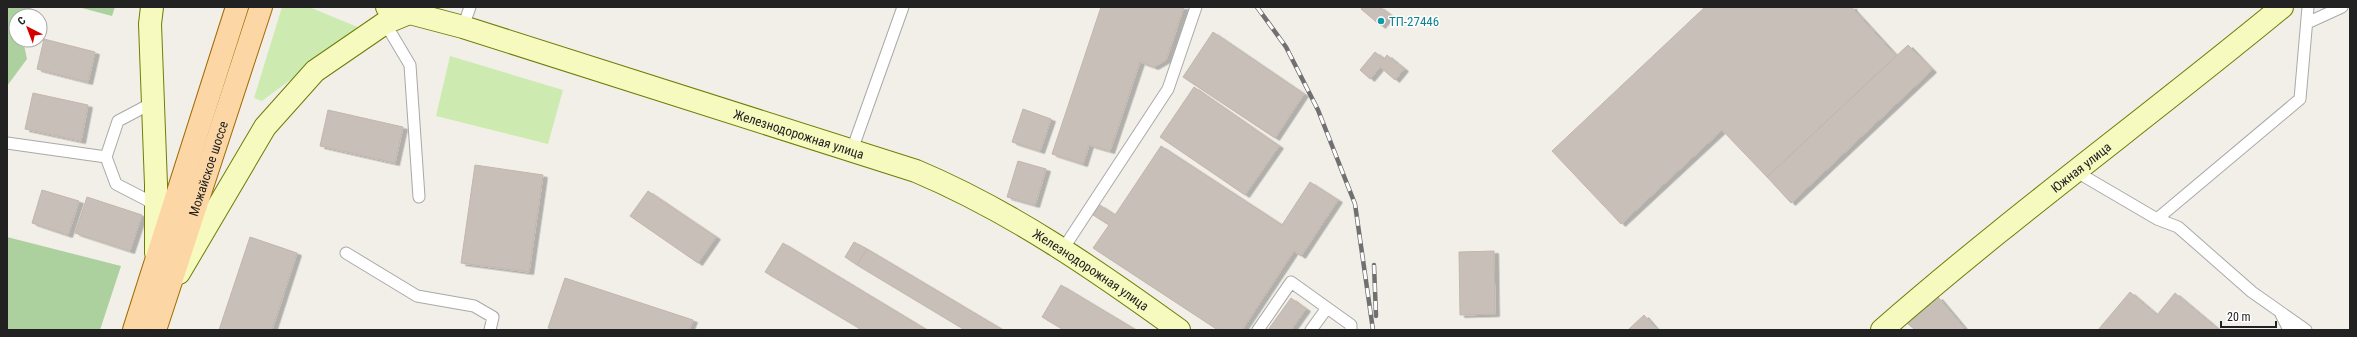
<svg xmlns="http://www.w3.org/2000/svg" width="2357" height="337" viewBox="0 0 2357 337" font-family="'Roboto Condensed',sans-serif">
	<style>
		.grass { fill: #cdebb0 }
		.forest { fill: #add19e }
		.building { fill: #c7bfb8; stroke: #c4b6ab; filter: url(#shadow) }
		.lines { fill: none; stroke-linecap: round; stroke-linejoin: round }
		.lane-casing { stroke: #a9a9a9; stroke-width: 13 }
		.secondary-casing { stroke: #707d05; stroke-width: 24 }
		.primary-casing { stroke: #a06b00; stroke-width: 24 }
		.lane { stroke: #fff; stroke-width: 11 }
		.secondary { stroke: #f7fabf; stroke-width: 22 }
		.primary { stroke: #fcd6a4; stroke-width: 22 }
		.rail-casing { stroke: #707070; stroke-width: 4.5 }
		.rail { stroke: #fff; stroke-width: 3; stroke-dasharray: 9; stroke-linecap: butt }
		.culture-dot { fill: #0f9aa8; stroke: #fff; stroke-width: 1.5 }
		.labels { text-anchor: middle; stroke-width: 3; stroke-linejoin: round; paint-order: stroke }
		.culture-label { font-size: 13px; fill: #0d838f; stroke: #fff; text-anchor: start }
		.street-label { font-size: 13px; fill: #222; stroke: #fff }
	</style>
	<defs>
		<filter id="shadow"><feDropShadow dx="4.5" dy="2.5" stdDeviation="0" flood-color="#0004"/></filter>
	</defs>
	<rect width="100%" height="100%" fill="#f2efe9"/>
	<path class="grass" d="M282,7H309L360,28L262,101L254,98Z
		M450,56L563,90L548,144L436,116Z"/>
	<path class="forest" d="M7,7H33L23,16H16V40H23L27,59L7,86Z
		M78,7H115L112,16Z
		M7,237L121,266L100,330H7Z"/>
	<path class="building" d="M1101,7H1184L1166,60L1154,67L1140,62L1110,151L1089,145L1083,164L1052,154Z
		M1363,7H1380L1390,15L1381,26L1361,9Z
		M1705,7H1853L1852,8L1896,56L1767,177L1722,130L1621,224L1552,151Z
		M1213,32L1304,94L1275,138L1183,77Z
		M44,39L95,52L88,82L37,69Z
		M1908,45L1932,70L1791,203L1767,177Z
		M1375,52L1384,59L1387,55L1404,69L1395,80L1380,67L1370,79L1360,70Z
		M1194,87L1279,146L1245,195L1160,137Z
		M33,93L88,105L81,141L25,129Z
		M1023,109L1051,119L1040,151L1012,142Z
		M328,110L403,127L395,163L320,146Z
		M1161,146L1282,225L1310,182L1338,200L1301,256L1294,251L1242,330H1218L1093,248L1109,225L1093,215L1100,205L1115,215Z
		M1018,161L1046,169L1035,205L1007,197Z
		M475,165L543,175L529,272L461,263Z
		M42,190L79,201L68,235L32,223Z
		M648,191L716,237L698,263L630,216Z
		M87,197L142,215L130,251L75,233Z
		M250,237L297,253L272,330H219Z
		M854,242L867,249L857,265L845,257Z
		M783,243L927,330H862L765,272Z
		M867,249L1003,330H965L857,265Z
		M1494,251L1495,314L1460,315L1459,252Z
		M565,278L693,320L689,330H556L548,328Z
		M1061,285L1136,330H1064L1042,317Z
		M2130,292L2157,315L2175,293L2219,330H2098Z
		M1938,297L1964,328L1961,330H1915L1906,322Z
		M1291,298L1306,309L1291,330H1268Z
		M1644,315L1657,330H1628Z"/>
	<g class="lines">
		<defs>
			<path id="lane" d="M385,23L410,65L419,197
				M2307,23L2342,7
				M463,27L470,7
				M152,103L118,121L106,157L116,184L147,200L155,208
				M7,143L106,157
				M852,150L903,7
				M2075,171L2157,219L2178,227L2252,292L2306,330
				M2157,219L2300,99L2308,7
				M1063,249L1168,89L1196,7
				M346,253L417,296L474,306L493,317L490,330
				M2281,314L2289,330
				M1258,330L1291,282L1351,325V330
				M1311,330L1327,308"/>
			<g id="secondary">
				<path d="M152,7L150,24L156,185V253"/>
				<path id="s1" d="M387,7L463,27L916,171C1011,211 1096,270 1179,330"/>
				<path d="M179,273L265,127L315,71L385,23L409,13L411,8"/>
				<path id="s2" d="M1882,330C2011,217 2150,116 2282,7"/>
			</g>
			<g id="primary">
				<path d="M134,330L237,7"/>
				<path id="s3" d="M155,330L261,7"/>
			</g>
		</defs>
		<use href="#lane" class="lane-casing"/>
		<use href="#secondary" class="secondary-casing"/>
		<use href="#primary" class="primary-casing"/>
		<use href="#lane" class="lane"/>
		<use href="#secondary" class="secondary"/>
		<use href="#primary" class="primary"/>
		<defs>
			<path id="rail" d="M1257,7L1286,47L1318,110L1355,204L1373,330
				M1374,265L1376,316"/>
		</defs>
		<use href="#rail" class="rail-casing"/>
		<use href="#rail" class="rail"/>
	</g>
	<circle class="culture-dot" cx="1381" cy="21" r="4"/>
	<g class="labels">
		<g class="culture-label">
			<text x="1389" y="26">ТП-27446</text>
		</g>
		<g class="street-label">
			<text dy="5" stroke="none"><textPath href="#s1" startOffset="431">Железнодорожная улица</textPath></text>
			<text dy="5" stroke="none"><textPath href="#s2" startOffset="257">Южная улица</textPath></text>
			<text dy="5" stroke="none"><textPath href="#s3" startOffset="170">Можайское шоссе</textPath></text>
			<text dy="5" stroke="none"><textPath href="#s1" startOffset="755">Железнодорожная улица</textPath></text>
		</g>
	</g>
	<rect width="2357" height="337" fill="none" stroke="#222222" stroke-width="16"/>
	<g transform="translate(28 28) rotate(318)"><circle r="19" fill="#ffffff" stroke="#a7a7a7"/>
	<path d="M0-3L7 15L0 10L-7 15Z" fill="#d40000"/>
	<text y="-6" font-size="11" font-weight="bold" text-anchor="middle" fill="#222222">С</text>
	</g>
	<path d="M2221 321v6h55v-6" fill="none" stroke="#222222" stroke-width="2"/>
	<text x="2227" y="321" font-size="12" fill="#222222" stroke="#ffffff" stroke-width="3" paint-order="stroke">20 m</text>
</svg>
